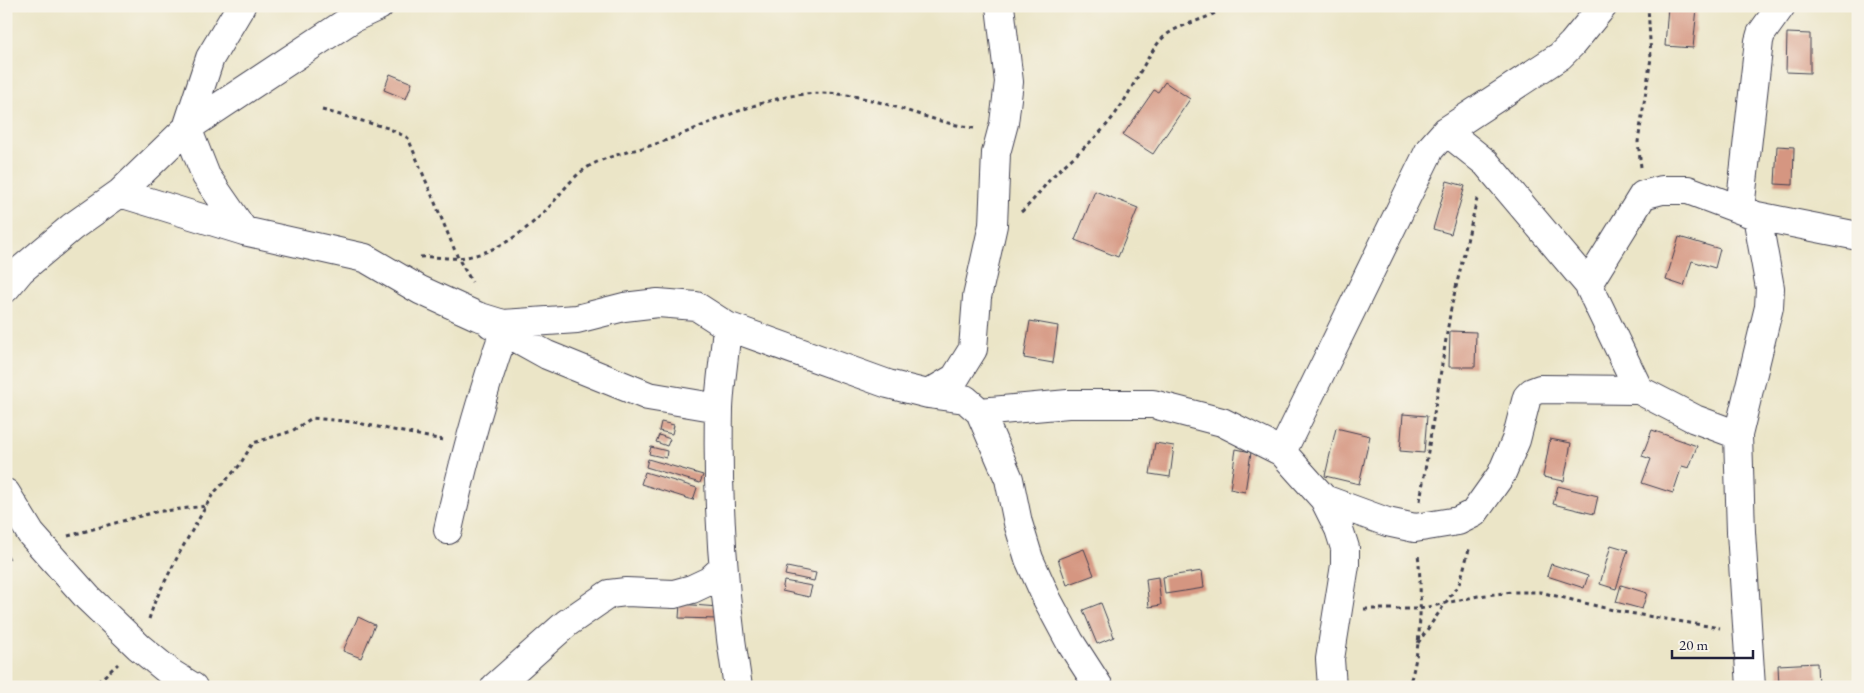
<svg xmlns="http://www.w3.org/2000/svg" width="1864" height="693" viewBox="0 0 1864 693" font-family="'EB Garamond',serif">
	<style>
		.building { fill: #d59681 }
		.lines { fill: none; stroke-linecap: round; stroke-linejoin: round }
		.minor-casing { stroke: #403f50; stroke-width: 30 }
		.path { stroke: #403f50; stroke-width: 3; stroke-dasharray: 4 4; stroke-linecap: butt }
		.minor { stroke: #fff; stroke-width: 28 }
	</style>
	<rect width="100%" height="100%" fill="#f7f3e8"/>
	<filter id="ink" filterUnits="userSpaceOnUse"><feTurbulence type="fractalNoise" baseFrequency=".02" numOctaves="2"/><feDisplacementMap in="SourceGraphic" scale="10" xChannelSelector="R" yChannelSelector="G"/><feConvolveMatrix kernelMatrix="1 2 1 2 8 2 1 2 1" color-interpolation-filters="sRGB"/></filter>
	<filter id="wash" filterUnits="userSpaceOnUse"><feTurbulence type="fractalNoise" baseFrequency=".0096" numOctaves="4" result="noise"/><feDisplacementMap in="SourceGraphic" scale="20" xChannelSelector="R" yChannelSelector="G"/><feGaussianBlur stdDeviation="1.12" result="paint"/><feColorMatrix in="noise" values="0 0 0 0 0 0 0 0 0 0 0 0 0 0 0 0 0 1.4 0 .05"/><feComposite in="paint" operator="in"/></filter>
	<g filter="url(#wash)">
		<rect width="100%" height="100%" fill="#ebe5c7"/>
		<g id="blocks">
			<path class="building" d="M1668,6L1697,8L1693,48L1665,46Z
				M1787,33L1810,34V73L1786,72Z
				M390,74L412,83L406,99L384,90Z
				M1165,82L1190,99L1153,154L1123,135L1154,90L1158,92Z
				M1777,146L1794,147L1793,185L1775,184Z
				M1447,181L1465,186L1451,234L1433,229Z
				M1095,191L1138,208L1118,257L1075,240Z
				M1679,237L1720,249L1715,268L1692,261L1684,286L1666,280Z
				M1030,321L1058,326L1053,363L1024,358Z
				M1450,331L1476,332L1475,367H1449Z
				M1403,414L1427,416L1424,453L1400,451Z
				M661,422L674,425L672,434L659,431Z
				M1336,428L1370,436L1359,484L1325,476Z
				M1652,430L1697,446L1689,468L1682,466L1673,493L1642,483L1651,459L1642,456Z
				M659,435L670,439L667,446L656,442Z
				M1550,439L1571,443L1564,481L1543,477Z
				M1155,443L1174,446L1170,477L1150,474Z
				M651,447L667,451L666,458L649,454Z
				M1236,449L1251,452L1245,492L1230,489Z
				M1856,456H1858V480H1855Z
				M648,459L703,475L700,483L646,467Z
				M645,472L697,488L693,500L641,484Z
				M1558,486L1598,496L1594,514L1553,504Z
				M1611,545L1628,550L1616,589L1600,584Z
				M1084,549L1094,575L1067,585L1058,559Z
				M1551,564L1588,576L1584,588L1547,576Z
				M787,567L816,573L814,581L785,575Z
				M1202,571L1204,588L1165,594L1163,577Z
				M1158,577L1161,605L1149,607L1146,579Z
				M784,581L812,586L809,597L782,591Z
				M1621,585L1647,593L1642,609L1616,602Z
				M1101,603L1114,637L1097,644L1083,610Z
				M680,604L718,607L717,619L679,618Z
				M358,617L375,625L361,658L343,651Z
				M1817,663L1818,687H1779L1778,665Z"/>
		</g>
	</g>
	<g filter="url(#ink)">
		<use href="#blocks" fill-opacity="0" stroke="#403f50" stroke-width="1"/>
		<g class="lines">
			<defs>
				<path id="minor" d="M241,6L210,58L187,128L206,176L244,231
					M1446,131L1486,163L1588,284L1639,390L1695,419L1738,435
					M120,193L244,231L365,258L420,290L477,316L503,324L577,319L624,307L658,303L696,306L727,326L888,384L928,394L965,399L980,412L1009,479L1018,523L1029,559L1047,599L1070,642L1099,687
					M1740,209L1759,41L1761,34L1781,6
					M1588,284L1643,195L1662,190H1688L1757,216L1858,236
					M6,288L21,270L72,227L120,193L187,128L353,18L379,6
					M491,324L547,355L648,396L719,408
					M727,326C725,354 720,382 719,409C717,503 723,595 738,687
					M928,394L955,378L973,349L977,297L993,225L996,153L1004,123L1009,82L1000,6
					M980,412L1068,404H1153L1222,422L1282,452L1324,499L1339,529L1345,548V565L1330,659L1332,687
					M1282,452L1430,149L1446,131L1560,56L1572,44L1603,6
					M6,493L31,534L88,598L139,647L172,674L193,687
					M1324,499L1387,522L1415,528L1458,521L1474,513L1501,475L1516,440L1527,397L1532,392L1540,389L1639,390
					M448,530C463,463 481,396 504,332
					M495,687L567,623L609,594L626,592L674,594L692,589L709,581L722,569
					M1751,687L1741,532L1738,435L1769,307L1770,288L1757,216"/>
			</defs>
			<use href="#minor" class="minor-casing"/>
			<path class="path" d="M322,110L388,128L408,138L458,258L472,282
				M1641,167L1638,142L1651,58L1648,6
				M1021,212C1035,200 1044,185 1057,172C1077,153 1099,137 1116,113C1132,91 1142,64 1159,42C1175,22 1206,23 1225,6
				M420,257C433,256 446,259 458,258C495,255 527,231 551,205C562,192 573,176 588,167C609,154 636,151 659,143C717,122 776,87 839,94C886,99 928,122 974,128
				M1420,501L1451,308L1478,195
				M68,536L155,512L206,506
				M6,559L13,556
				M1364,609H1419L1478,596L1513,592H1540L1617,611L1720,628
				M149,619L155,601L181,550L213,494L239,466L253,443L292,431L312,418L353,422L443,440
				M1418,643L1460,582L1470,546
				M92,687L118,664
				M1408,687C1422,654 1422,589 1418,554"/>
			<use href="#minor" class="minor"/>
		</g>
	</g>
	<rect width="1864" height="693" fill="none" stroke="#f7f3e8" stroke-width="25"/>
	<path d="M1672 650v8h81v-8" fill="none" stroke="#22223b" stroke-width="2.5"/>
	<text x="1679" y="650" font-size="15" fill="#22223b" stroke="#f7f3e8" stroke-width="4" paint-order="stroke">20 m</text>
</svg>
